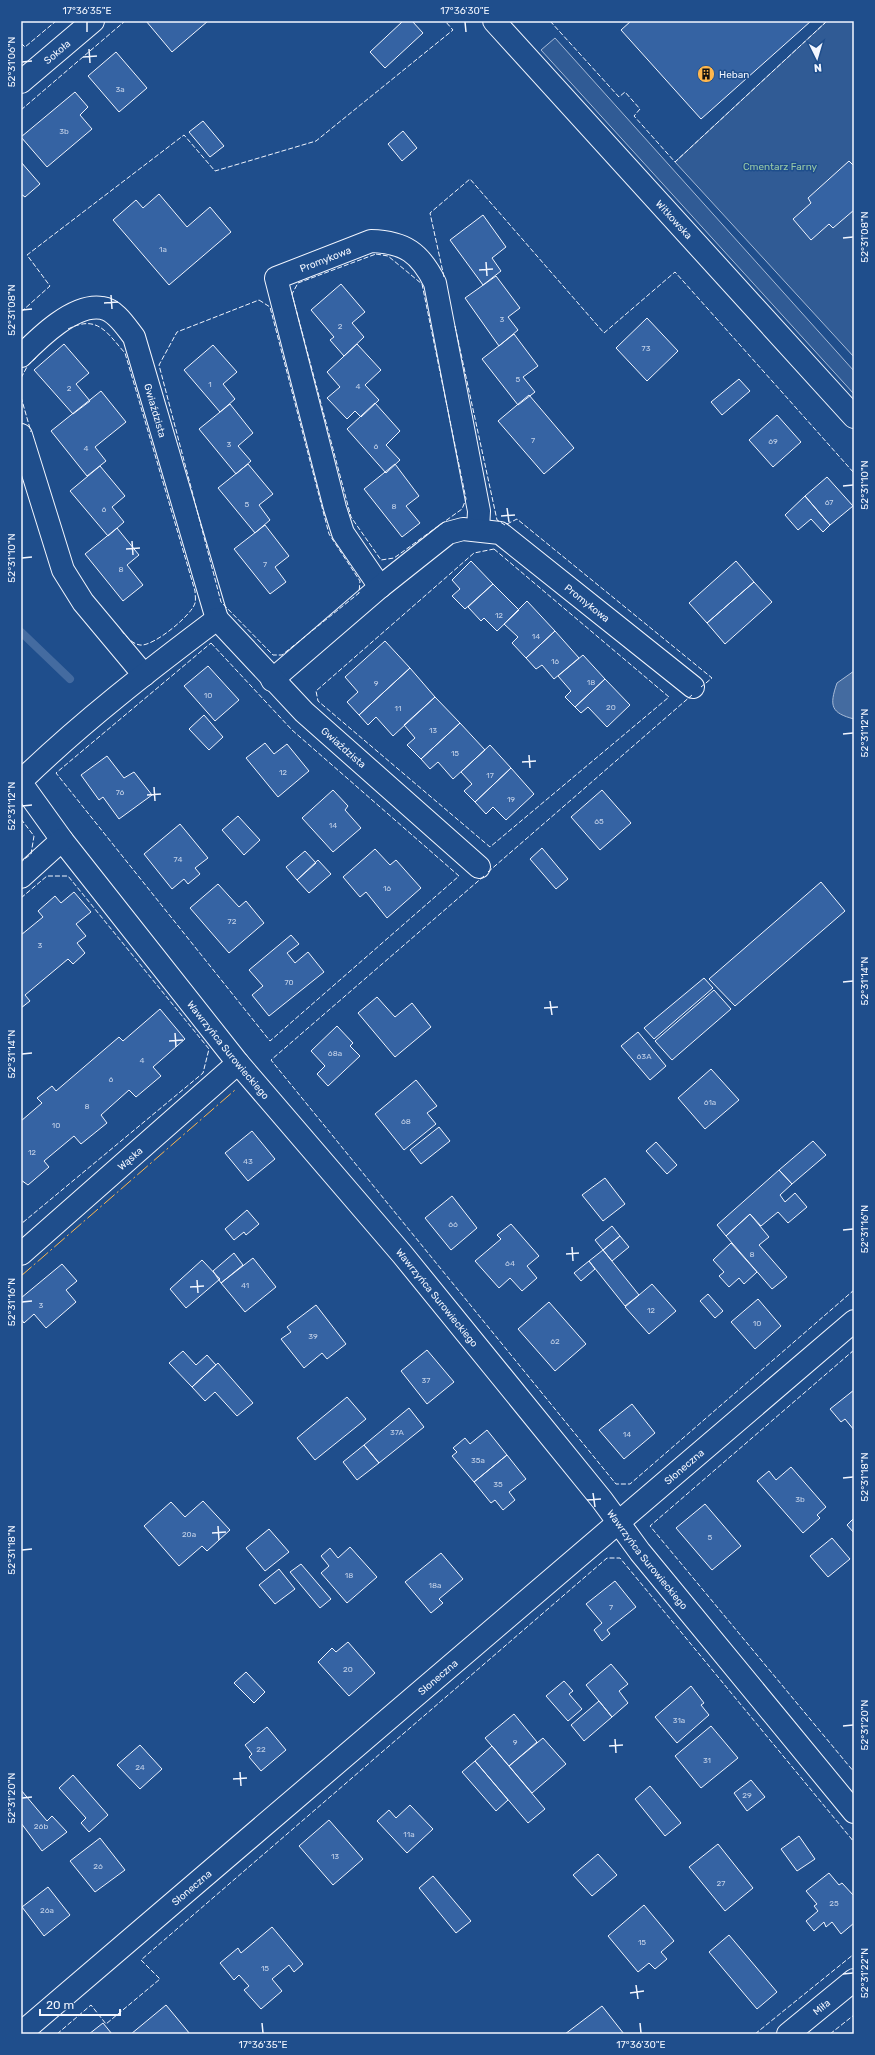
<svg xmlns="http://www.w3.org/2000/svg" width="875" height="2055" viewBox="0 0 875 2055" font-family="Rubik,sans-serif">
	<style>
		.built { fill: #305b95; stroke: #a8bbd7 }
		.water { fill: #446ba0; stroke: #a8bbd7 }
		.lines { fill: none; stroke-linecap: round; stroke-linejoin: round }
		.stream { stroke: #446ba0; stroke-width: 8 }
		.building { fill: #3563a3; stroke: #f2f6ff }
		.minor-casing { stroke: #f2f6ff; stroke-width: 24 }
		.minor { stroke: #1f4e8c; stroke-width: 22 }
		.fence { stroke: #f2f6ff; stroke-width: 1; stroke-dasharray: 5 2; stroke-linecap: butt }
		.power { stroke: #ffb74d; stroke-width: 1; stroke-dasharray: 14 3 2 3; stroke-linecap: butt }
		.ticks { fill: none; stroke: #f2f6ff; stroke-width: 1.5 }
		.labels { text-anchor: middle; stroke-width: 3; stroke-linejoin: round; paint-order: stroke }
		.number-label { font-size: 8px; fill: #c3d1e8 }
		.street-label { font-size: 10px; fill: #f2f6ff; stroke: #1f4e8c }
		.poi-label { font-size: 10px; fill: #f2f6ff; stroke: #1f4e8c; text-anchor: start }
		.park-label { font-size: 10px; fill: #97c8a6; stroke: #1f4e8c }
		.neatline { fill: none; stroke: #f2f6ff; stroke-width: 1.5 }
		.ticks-label { font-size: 10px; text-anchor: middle; fill: #f2f6ff }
	</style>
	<rect width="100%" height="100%" fill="#1f4e8c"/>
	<path class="built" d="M827,21H854V357L675,162Z
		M555,38L854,371V394L541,50Z"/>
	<path class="water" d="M854,671V719C831,713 829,706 837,683Z"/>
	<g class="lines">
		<path class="stream" d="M21,632L70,679"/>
	</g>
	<path class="building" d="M146,21H208L172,52Z
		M403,21H412L423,33L385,68L370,52Z
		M631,21H811L701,119L621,30Z
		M116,52L147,88L119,112L88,76Z
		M75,92L88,107L80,115L92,129L47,167L21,137Z
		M203,121L224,146L210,157L189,132Z
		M403,131L417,148L402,161L388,144Z
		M849,161L854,166V210L833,228L829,224L811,240L793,219L811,203L808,198Z
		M21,162L40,184L25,197L21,194Z
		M159,194L187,227L210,207L231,232L169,285L113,220L136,200L143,208Z
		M483,215L506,247L492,258L501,271L483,285L450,240Z
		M496,276L520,308L508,317L518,330L499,346L465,298Z
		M341,284L365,312L352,323L364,337L344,356L330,340L334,337L311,310Z
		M647,318L678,351L647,381L616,348Z
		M514,334L538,366L523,377L535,392L518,405L482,359Z
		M64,344L89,373L76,384L90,401L73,414L34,370Z
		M357,344L381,370L365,385L379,400L361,417L355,411L347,419L327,398L340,387L327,372Z
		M213,345L237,372L223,384L235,399L220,412L184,370Z
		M739,379L750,391L722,415L711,402Z
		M101,391L126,422L95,447L106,461L87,476L51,431Z
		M529,395L574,448L544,474L498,421Z
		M375,403L400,431L386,445L400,460L386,473L347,429Z
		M230,404L253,433L238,446L251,461L236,474L199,429Z
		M777,415L801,442L773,467L749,440Z
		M248,464L273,494L259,505L270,520L255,533L218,488Z
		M395,464L419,496L406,506L420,523L402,537L364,489Z
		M100,466L125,496L112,507L124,522L108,536L70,491Z
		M827,477L853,506L830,525L805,496Z
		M805,496L830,525L823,532L811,519L798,530L785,515Z
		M265,525L289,556L275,567L286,582L270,594L234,549Z
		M117,528L139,555L127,565L143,585L123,601L85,554Z
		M471,561L493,584L465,609L452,596L460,589L452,580Z
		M736,561L754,582L707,623L689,603Z
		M754,582L772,602L725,644L707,623Z
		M493,584L519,610L497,631L484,618L481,621L468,607Z
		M527,601L555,631L526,658L512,643L518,637L504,624Z
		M555,631L579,658L554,679L542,665L536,669L526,658Z
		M385,641L410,668L359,715L347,702L358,692L345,677Z
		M583,655L605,679L575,707L565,697L571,691L558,676Z
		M208,666L239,700L215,721L184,686Z
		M410,668L435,697L393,736L376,717L368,725L359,715Z
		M605,679L630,705L607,727L588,707L581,713L575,707Z
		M435,697L460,723L421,759L407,745L415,738L404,725Z
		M204,715L223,737L209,750L189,729Z
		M460,723L485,750L453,779L438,762L430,769L421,759Z
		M265,743L274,754L287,744L309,771L278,797L246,758Z
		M490,745L511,768L475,802L464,791L472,784L461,772Z
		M107,756L124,778L134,772L152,795L119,819L103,797L99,800L81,775Z
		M511,768L534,794L506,820L493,807L486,814L475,802Z
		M333,790L348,806L345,810L361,828L333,852L302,818Z
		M602,790L631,823L600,850L571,817Z
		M238,816L260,840L244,855L222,830Z
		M180,824L208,858L195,868L200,874L188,884L184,879L172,889L144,854Z
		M542,848L568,879L556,889L530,859Z
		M375,849L390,865L396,860L421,888L387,918L366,892L360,897L343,877Z
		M305,851L316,863L297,880L286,867Z
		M318,860L331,874L309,893L297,880Z
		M821,882L845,911L735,1006L709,979Z
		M218,884L239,907L246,901L264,923L229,953L190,908Z
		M74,892L91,912L76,924L86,936L77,943L85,953L73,964L68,959L25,995L30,1001L21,1008V935L43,917L38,911L55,896L61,903Z
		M291,935L299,944L287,953L295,963L308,952L324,972L269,1016L252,995L263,986L249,970Z
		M704,978L713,988L654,1039L644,1028Z
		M714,990L731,1009L672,1060L655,1041Z
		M377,997L395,1017L412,1003L431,1027L395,1057L358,1013Z
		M160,1009L185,1039L153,1067L161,1076L136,1097L129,1090L101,1115L107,1123L81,1144L74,1136L44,1161L49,1167L28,1185L21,1180V1121L42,1103L37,1098L52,1086L56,1091L119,1037L123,1041Z
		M337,1026L353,1043L350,1046L360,1056L328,1086L317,1074L325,1066L311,1051Z
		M638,1032L666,1066L650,1080L621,1046Z
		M711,1069L739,1100L705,1129L678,1098Z
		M416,1080L437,1106L427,1113L436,1124L404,1150L375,1114Z
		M439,1127L450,1141L421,1164L410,1150Z
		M252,1131L275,1159L248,1181L225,1153Z
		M813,1141L826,1155L792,1184L779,1170Z
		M656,1142L677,1165L667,1174L646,1151Z
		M779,1170L792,1184L780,1195L785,1202L795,1193L807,1207L788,1223L778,1212L761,1226L750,1214L726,1236L717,1225Z
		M605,1178L625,1204L603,1221L582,1195Z
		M452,1196L477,1228L451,1250L425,1218Z
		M247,1210L259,1224L246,1235L244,1232L234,1240L225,1229Z
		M750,1214L769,1237L759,1245L787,1277L772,1289L726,1236Z
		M511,1224L539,1256L527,1266L537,1278L522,1291L510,1278L499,1288L475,1261L501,1239L497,1235Z
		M612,1226L620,1236L603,1250L595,1240Z
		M620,1236L629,1247L612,1261L603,1250Z
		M731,1243L757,1272L744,1284L739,1278L729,1287L719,1276L724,1272L713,1260Z
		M603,1250L639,1295L625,1306L589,1261Z
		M234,1253L243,1265L221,1283L213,1271Z
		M253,1258L276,1287L245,1312L221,1283Z
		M202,1260L220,1279L186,1308L170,1289Z
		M589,1261L595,1269L581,1281L574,1273Z
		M62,1264L77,1281L66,1290L76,1302L46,1328L34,1314L24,1323L21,1319V1298Z
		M652,1284L676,1311L649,1334L625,1307Z
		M708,1294L723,1311L715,1318L700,1301Z
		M758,1299L781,1326L755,1349L731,1322Z
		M549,1302L586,1344L555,1371L518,1329Z
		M316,1305L346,1344L327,1359L322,1353L304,1368L281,1339L291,1332L287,1327Z
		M427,1350L454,1382L427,1404L401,1371Z
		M183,1351L196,1365L207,1355L216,1365L192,1387L169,1363Z
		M218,1363L253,1403L237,1416L215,1392L205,1401L192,1387Z
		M854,1390V1430L845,1419L841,1422L830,1409Z
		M347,1397L366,1419L315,1460L297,1438Z
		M632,1404L655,1433L624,1459L599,1430Z
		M409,1408L424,1427L379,1463L364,1445Z
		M487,1430L507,1455L474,1482L452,1456L457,1452L453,1448L465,1438L470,1444Z
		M364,1445L379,1463L357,1480L343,1462Z
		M507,1455L526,1479L509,1492L515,1500L503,1510L495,1500L491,1503L474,1482Z
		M791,1467L826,1507L817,1515L820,1518L803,1533L757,1481L769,1471L776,1480Z
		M203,1501L230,1530L207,1551L202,1546L179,1566L144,1526L171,1502L185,1517Z
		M705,1504L741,1546L712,1570L676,1528Z
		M854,1518V1533L847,1525Z
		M269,1529L289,1552L265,1571L246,1548Z
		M832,1538L850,1559L828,1577L810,1556Z
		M350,1547L377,1577L347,1603L321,1573L329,1566L321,1556L330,1548L338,1558Z
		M441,1553L463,1579L439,1599L443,1603L431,1613L405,1582Z
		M301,1564L331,1599L320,1608L290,1572Z
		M279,1569L295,1589L275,1604L259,1585Z
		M615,1581L636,1607L607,1630L610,1634L602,1641L594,1630L602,1623L586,1604Z
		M348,1642L375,1673L349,1696L318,1662L332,1648L336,1652Z
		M611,1664L628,1684L619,1691L628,1703L612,1717L586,1685Z
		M246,1672L265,1692L254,1703L234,1683Z
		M564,1681L573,1691L569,1694L582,1709L568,1721L546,1696Z
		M691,1686L704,1703L701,1705L709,1715L677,1743L655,1717Z
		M599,1701L612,1717L584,1741L571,1725Z
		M514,1714L537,1742L509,1766L485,1738Z
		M711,1726L738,1758L701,1788L675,1756Z
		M267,1727L286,1750L261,1771L249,1757L252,1754L245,1745Z
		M543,1738L566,1764L532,1793L509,1766Z
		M140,1745L162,1769L140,1789L117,1765Z
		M492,1746L545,1809L528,1823L475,1761Z
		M475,1761L508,1800L496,1811L462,1772Z
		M73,1775L108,1815L89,1832L81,1823L86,1818L59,1788Z
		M751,1780L765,1797L747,1811L734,1793Z
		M650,1786L681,1823L665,1836L635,1799Z
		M21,1790L47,1821L52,1816L67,1832L42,1851L21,1823Z
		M410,1805L433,1829L407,1853L377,1821L389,1810L396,1818Z
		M329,1820L363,1859L333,1885L299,1846Z
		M799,1836L815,1859L797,1871L781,1849Z
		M100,1838L125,1870L95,1892L70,1861Z
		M718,1844L753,1888L725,1911L689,1867Z
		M598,1854L617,1875L592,1896L573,1875Z
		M829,1873L839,1885L842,1883L854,1896V1923L841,1934L832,1922L826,1927L824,1922L814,1931L806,1921L818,1911L814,1906L817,1904L806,1891Z
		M433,1876L471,1921L456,1933L419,1888Z
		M48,1887L70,1915L44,1936L22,1907Z
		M644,1905L674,1941L661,1952L667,1959L655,1969L649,1963L638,1972L608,1936Z
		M272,1927L303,1964L294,1972L289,1965L272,1979L282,1991L261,2009L244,1990L249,1986L239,1975L234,1980L220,1963L238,1948L241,1953Z
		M729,1935L777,1992L757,2009L709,1952Z
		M166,2005L190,2034H131Z
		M602,2006L624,2034H565Z
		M103,2023L112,2034H89Z"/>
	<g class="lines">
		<defs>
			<g id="minor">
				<path id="s1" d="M494,21L854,417"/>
				<path id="s2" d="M21,82L93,21"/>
				<path id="s3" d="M21,356C39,338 74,303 102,308C116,310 126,327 134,337L217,619"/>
				<path d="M21,435L63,570L83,602L144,675"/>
				<path id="s4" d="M380,587L343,533L335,508L276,278L371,241C405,242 420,253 435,283L479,511L478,529"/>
				<path id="s5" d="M272,680L380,587L448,533L463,529L500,533L693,687"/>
				<path id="s6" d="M21,781C82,722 149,670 217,619L304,712L479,867"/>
				<path id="s7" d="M21,783L62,840L238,1063L402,1254L602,1500L640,1552L854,1812"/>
				<path d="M21,877L62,840"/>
				<path id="s8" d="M21,1254L238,1063"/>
				<path id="s9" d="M21,2033L854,1321"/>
				<path id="s10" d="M788,2034L854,1980"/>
			</g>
		</defs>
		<use href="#minor" class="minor-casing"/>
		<use href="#minor" class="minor"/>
		<path class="fence" d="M550,21L619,97L625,92L640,109L634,116L675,162L827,21
			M21,43L25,47L56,21
			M21,110L125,21
			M376,254L388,256L422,284L466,499L462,509L394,558L381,560L351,517L292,294L298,283Z
			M444,277L430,213L470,179L604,333L675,272L854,473
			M259,300L270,307L329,534L360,581L359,593L282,655H273L221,602L159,365L177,332Z
			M21,312L50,286L27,255L184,135L215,171L316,141L453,30L445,21
			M455,326L497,520L505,525L517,519L712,678L701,687
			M68,329C98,314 107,333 125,353L195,591C195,594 196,600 195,603C192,615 153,647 140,645C132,644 126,636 121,630
			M21,378L28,365L38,356
			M21,397L31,432
			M494,549L669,697L490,847L318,701L316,691L474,553Z
			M211,643L292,730L459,876L270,1041L56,773Z
			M21,819L34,836L31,854L21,862
			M488,872L692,695
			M484,876L271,1060L616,1484H630L854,1290
			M21,898L47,876H68L209,1049L203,1073L21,1224
			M854,1350L650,1526L854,1772
			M57,2034L91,2005L106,2024L160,1979L141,1960L607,1558H620L854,1842
			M755,2034L854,1954
			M830,2034L854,2015"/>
		<path class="power" d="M21,1276L235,1090"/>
	</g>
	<path class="ticks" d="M87,22V32M465,22L466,32M89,49L90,63M83,57L97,56M22,62L32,61M843,238L853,237M486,262L487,276M479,270L493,269M111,295L112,309M104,303L118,302M22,310L32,309M843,486L853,485M507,508L509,522M501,516L515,515M132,541L133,555M126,549L140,548M22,558L32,557M843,734L853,733M529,755L530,768M522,762L536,761M154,787L155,801M147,795L161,794M22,806L32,805M843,982L853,981M550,1001L552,1015M544,1008L558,1007M175,1033L176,1047M169,1041L183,1040M22,1054L32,1053M843,1230L853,1229M572,1247L573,1261M566,1254L579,1253M197,1280L198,1293M190,1287L204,1286M22,1302L32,1301M843,1478L853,1477M593,1493L595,1507M587,1500L601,1499M218,1526L219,1540M212,1533L226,1532M22,1550L32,1549M843,1726L853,1725M615,1739L616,1753M609,1746L623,1745M240,1772L241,1786M233,1779L247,1778M22,1798L32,1797M843,1974L853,1973M636,1985L638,1999M630,1993L644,1991M262,2023L263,2033M640,2023L641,2033"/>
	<defs>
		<symbol id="building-disc" viewBox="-11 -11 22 22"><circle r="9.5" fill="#ffb74d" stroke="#1f4e8c"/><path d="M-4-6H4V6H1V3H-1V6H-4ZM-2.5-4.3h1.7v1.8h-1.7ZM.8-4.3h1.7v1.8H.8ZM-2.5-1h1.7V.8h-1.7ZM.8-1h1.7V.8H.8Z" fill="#111"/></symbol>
	</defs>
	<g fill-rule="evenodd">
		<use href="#building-disc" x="696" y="64" width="20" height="20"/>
	</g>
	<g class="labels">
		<g class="number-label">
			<text x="120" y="92">3a</text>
			<text x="64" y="134">3b</text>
			<text x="163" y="252">1a</text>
			<text x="502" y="322">3</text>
			<text x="340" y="329">2</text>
			<text x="646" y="351">73</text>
			<text x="518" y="382">5</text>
			<text x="210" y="387">1</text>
			<text x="358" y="389">4</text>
			<text x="69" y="391">2</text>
			<text x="533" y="443">7</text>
			<text x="773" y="444">69</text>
			<text x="229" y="447">3</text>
			<text x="376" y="449">6</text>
			<text x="86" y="451">4</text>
			<text x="829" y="505">67</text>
			<text x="247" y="507">5</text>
			<text x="394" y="509">8</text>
			<text x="104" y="512">6</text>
			<text x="265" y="567">7</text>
			<text x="121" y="572">8</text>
			<text x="499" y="618">12</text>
			<text x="536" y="639">14</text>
			<text x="555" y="664">16</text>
			<text x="591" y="685">18</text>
			<text x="376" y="686">9</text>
			<text x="208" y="698">10</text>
			<text x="611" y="710">20</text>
			<text x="398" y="711">11</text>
			<text x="433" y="733">13</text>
			<text x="455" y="756">15</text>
			<text x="283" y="775">12</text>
			<text x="490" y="778">17</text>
			<text x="120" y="795">76</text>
			<text x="511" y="802">19</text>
			<text x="599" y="824">65</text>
			<text x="333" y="828">14</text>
			<text x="178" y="862">74</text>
			<text x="387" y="891">16</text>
			<text x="232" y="924">72</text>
			<text x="40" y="948">3</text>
			<text x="289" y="985">70</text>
			<text x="335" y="1056">68a</text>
			<text x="644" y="1059">63A</text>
			<text x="142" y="1063">4</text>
			<text x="111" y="1082">6</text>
			<text x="710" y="1105">61a</text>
			<text x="87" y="1109">8</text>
			<text x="406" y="1124">68</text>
			<text x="56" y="1128">10</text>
			<text x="32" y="1155">12</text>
			<text x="248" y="1164">43</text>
			<text x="453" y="1227">66</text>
			<text x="752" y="1257">8</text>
			<text x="510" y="1266">64</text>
			<text x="245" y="1288">41</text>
			<text x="41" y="1308">3</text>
			<text x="651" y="1313">12</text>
			<text x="757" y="1326">10</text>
			<text x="313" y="1339">39</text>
			<text x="555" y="1344">62</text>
			<text x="426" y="1383">37</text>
			<text x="397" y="1435">37A</text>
			<text x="627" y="1437">14</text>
			<text x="478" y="1463">35a</text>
			<text x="498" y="1487">35</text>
			<text x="800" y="1502">3b</text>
			<text x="189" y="1537">20a</text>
			<text x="710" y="1540">5</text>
			<text x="349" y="1578">18</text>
			<text x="435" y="1588">18a</text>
			<text x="611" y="1610">7</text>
			<text x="348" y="1672">20</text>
			<text x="679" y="1723">31a</text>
			<text x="515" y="1745">9</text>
			<text x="261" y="1752">22</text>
			<text x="707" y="1763">31</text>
			<text x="140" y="1770">24</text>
			<text x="747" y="1798">29</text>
			<text x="41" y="1829">26b</text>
			<text x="409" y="1837">11a</text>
			<text x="335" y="1859">13</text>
			<text x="98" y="1869">26</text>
			<text x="721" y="1886">27</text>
			<text x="834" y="1906">25</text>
			<text x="47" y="1913">26a</text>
			<text x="642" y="1945">15</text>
			<text x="265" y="1971">15</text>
		</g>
		<g class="street-label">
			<text dy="4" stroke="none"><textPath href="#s2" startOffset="47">Sokoła</textPath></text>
			<text dy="4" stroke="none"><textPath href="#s1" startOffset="268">Witkowska</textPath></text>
			<text dy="4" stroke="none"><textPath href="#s4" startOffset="382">Promykowa</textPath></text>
			<text dy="4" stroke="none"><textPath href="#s3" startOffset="218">Gwiaździsta</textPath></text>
			<text dy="4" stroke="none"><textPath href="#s5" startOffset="394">Promykowa</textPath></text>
			<text dy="4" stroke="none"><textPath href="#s6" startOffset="435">Gwiaździsta</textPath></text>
			<text dy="4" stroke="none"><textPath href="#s7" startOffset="338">Wawrzyńca Surowieckiego</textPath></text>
			<text dy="4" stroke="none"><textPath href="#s8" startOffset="145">Wąska</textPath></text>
			<text dy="4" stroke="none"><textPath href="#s7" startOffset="662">Wawrzyńca Surowieckiego</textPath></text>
			<text dy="4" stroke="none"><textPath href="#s9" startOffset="872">Słoneczna</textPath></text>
			<text dy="4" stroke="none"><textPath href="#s7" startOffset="998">Wawrzyńca Surowieckiego</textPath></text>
			<text dy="4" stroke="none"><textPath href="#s9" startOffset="548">Słoneczna</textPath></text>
			<text dy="4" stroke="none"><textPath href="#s9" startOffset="224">Słoneczna</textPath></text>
			<text dy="4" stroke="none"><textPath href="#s10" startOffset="43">Miła</textPath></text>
		</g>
		<g class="poi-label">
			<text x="719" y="78">Heban</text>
		</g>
		<g class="park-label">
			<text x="780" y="170">Cmentarz Farny</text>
		</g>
	</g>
	<rect width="875" height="2055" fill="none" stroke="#1f4e8c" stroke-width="44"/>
	<g transform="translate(817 58) rotate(175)" stroke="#1f4e8c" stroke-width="3" paint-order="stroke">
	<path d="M0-3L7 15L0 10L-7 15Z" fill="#f2f6ff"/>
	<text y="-6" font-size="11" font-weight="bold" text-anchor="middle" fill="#f2f6ff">N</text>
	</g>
	<path d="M40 2009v6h80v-6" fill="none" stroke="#f2f6ff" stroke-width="2"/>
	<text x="46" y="2009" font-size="12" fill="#f2f6ff" stroke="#1f4e8c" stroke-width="3" paint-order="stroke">20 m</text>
	<rect x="22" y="22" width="831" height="2011" class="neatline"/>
	<g class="ticks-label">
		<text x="87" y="14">17°36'35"E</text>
		<text x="465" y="14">17°36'30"E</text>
		<text transform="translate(11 62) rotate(-90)" y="4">52°31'06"N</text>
		<text transform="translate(864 237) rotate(-90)" y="4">52°31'08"N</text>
		<text transform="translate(11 310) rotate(-90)" y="4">52°31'08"N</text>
		<text transform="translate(864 485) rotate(-90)" y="4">52°31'10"N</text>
		<text transform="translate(11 558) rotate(-90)" y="4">52°31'10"N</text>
		<text transform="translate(864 733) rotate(-90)" y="4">52°31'12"N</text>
		<text transform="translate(11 806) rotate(-90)" y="4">52°31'12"N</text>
		<text transform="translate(864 981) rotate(-90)" y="4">52°31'14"N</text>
		<text transform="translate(11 1054) rotate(-90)" y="4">52°31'14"N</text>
		<text transform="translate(864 1229) rotate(-90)" y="4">52°31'16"N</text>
		<text transform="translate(11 1302) rotate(-90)" y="4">52°31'16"N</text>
		<text transform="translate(864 1477) rotate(-90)" y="4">52°31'18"N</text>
		<text transform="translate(11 1550) rotate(-90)" y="4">52°31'18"N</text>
		<text transform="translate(864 1725) rotate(-90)" y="4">52°31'20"N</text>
		<text transform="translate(11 1798) rotate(-90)" y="4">52°31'20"N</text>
		<text transform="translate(864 1973) rotate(-90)" y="4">52°31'22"N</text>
		<text x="263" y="2048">17°36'35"E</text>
		<text x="641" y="2048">17°36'30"E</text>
	</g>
</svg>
